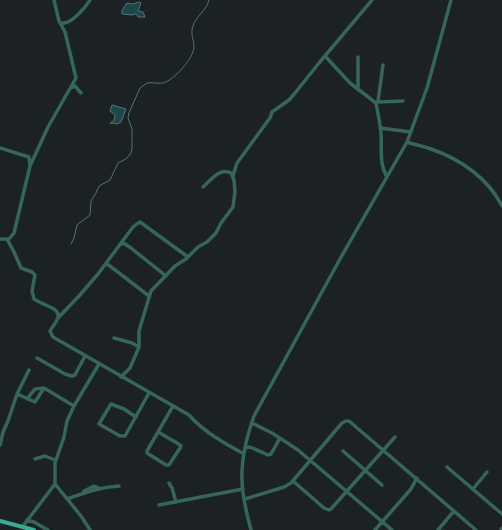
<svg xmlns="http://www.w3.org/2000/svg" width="502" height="530" viewBox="0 0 502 530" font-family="'Playfair Display',serif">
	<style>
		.water { fill: #1c484c; stroke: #537377 }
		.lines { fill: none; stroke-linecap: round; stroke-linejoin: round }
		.stream { stroke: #537377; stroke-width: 1 }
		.minor { stroke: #36655a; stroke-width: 3.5 }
		.major { stroke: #3daa94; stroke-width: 4 }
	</style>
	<rect width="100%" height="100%" fill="#1c2124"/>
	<path class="water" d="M139,2L141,3L138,11L143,12L145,17H138L136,14L132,15L122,14V10L127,3L132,4Z
		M112,105L126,109L121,122L117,124L110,123L114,121L115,115L110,111Z"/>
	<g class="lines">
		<path class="stream" d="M71,244L74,238L77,225L90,215L91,201L96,193L99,186L110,180L118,163L126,159L131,153L132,149V129L128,118L129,113L140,88L147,83C152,82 158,84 163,83C173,81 194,58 194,47C194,39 190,34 193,26C196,16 207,10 209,0"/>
		<path class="minor" d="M61,23C71,25 85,8 90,0
			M325,56L350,83L376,103C378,113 380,123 381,134C382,149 379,164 387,177
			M358,57V90
			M71,88L75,86L81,93
			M378,101L383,65
			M377,102L403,101
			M380,128L411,132
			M407,142C415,145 423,146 431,149C460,159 488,178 502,206
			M0,148L29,157L30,165
			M233,176L237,163L270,118L272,112L289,100L295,93L319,63L372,0
			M0,239H9L14,233L30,166L48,127L76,78L65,32L59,21L54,0
			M7,239L14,252L21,268L32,272L35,275L32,291L34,299C40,304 61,308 58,317C57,322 52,327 50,331L53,337L189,415C204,432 224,443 244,454
			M121,243L125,244L131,248L166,276
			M106,263L149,296
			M58,318L79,296L98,274L133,227L138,223L140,222L188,257
			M114,338L132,343L139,347
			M37,358L65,374L72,376L75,375L85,356
			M121,377L130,368L139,347V331L151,291L175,266L186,259L198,247L207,242L216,233L221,223L233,207L235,192L234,180L231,173C220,167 211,180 203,187
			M17,394L35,402L44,388
			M27,399L35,389L44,388L74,406
			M136,417L124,409L111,404L99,424L120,436H125L149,393
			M252,423L272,433L298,450L392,530
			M158,432L177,443L181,446L180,448L169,465H166L147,453V451L173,406
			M0,445L3,432L8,421L17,394L29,370
			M245,448L250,447L268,455L271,454L280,438
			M343,451L382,485
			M35,459L45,456L55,460
			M447,467L502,514
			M293,481L324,508L329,510L331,509L395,437
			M169,483L172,488L176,502
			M55,484L81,516L90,530
			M473,489L487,472
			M84,491L94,486L99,488
			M67,499C84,493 100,487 119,486
			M245,499L284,487L291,483L342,423L346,421H349L476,530
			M159,505L243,489
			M27,520L34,522L48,530
			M23,526L55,484V463L64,437L67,421L74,406L99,364
			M251,530C247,514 242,497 242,480C241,458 247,436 254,416L340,259L407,142L427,88L451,0
			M375,530L411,489L417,478
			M438,530L454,511
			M501,530L502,528"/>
		<path class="major" d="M0,521L34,530"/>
	</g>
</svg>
